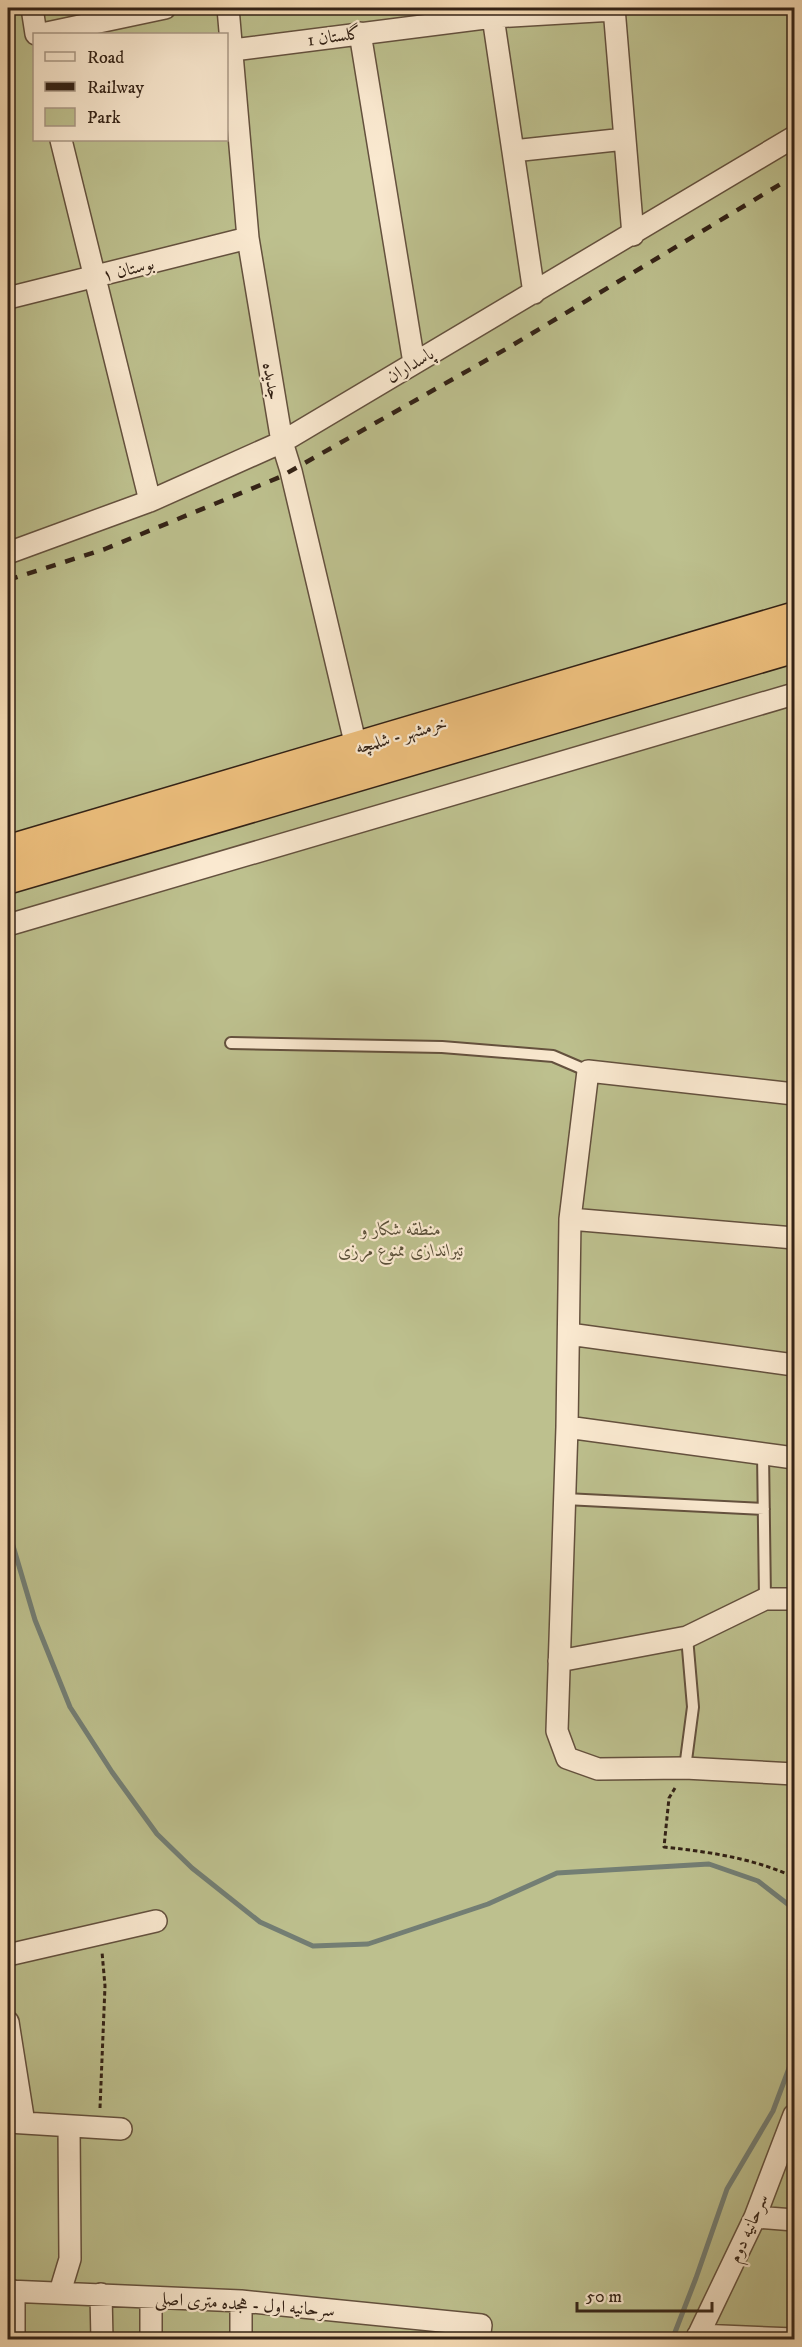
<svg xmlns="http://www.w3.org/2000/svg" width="802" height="2347" viewBox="0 0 802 2347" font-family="'IM FELL DW Pica',Amiri,serif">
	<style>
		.green { fill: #bdc08e; stroke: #787152; stroke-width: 1.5; fill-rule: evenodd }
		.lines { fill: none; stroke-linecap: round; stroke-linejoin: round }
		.stream { stroke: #737e74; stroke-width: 5 }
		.service-casing { stroke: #64513e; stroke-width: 14 }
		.minor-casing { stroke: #64513e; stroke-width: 24 }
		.trunk-casing { stroke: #332216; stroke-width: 36 }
		.path { stroke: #332216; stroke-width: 3; stroke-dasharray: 4.5 3; stroke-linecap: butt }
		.service { stroke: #fae9d0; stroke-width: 10 }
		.minor { stroke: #fae9d0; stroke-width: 21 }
		.trunk { stroke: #ecbe7c; stroke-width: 33 }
		.rail { stroke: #332216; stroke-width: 4.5; stroke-dasharray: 10 10; stroke-linecap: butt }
		.labels { text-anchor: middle; stroke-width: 4.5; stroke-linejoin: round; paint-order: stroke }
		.street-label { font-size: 18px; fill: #332216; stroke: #fae9d0 }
		.park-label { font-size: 18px; font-style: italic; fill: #5c513a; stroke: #fae9d0 }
	</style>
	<rect width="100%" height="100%" fill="#f7ddb7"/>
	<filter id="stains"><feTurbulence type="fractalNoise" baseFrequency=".00333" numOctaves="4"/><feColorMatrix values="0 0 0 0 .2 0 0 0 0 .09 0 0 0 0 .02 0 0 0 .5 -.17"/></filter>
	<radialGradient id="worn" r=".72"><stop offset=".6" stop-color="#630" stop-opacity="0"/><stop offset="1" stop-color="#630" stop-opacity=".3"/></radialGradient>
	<path class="green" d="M8,8H794V2339H8ZM34,34H226V140H34Z"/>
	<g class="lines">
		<path class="stream" d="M8,1529L35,1620L70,1707L112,1772L157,1834L192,1868L260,1922L313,1946L368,1944L488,1904L557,1873L709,1864L758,1881L794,1909
			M672,2340L696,2278L727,2189L773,2111L794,2055"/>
		<defs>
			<path id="service" d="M231,1043L442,1047L553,1056L588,1071
				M763,1453L765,1599
				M565,1499L764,1509
				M685,1768L693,1707L687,1637"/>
			<path id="minor" d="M32,8L36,34
				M228,8L248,238L282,442L291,471L359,759
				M614,8L633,235
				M493,17L534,293
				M360,33L414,363
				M42,34L165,8
				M233,50L493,17L614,10
				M61,140L150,501
				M513,151L625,139
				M8,298L248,238
				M8,553L150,501L282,442L794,137
				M8,925L794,694
				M794,1094L588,1071L570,1219L567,1427L557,1731L567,1758L598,1769L685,1768L794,1774
				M570,1219L794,1238
				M569,1334L794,1365
				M567,1427L794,1458
				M559,1661L687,1637L765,1599H794
				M8,1955L156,1921
				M8,2022L24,2123
				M8,2122L121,2129
				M755,2217L794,2220
				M8,2291L241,2301L481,2325L479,2340
				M60,2292L70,2259L69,2126
				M101,2294L102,2340
				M698,2335L794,2339
				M14,2340V2291
				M151,2340V2298
				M241,2340V2301
				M696,2340L755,2217L794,2115"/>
			<path id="trunk" d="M8,852L794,619
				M8,877L794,646"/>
		</defs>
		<use href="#service" class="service-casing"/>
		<use href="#minor" class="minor-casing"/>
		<use href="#trunk" class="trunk-casing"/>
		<path class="path" d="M675,1788L669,1798L664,1847C710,1852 752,1858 794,1877
			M100,2108L105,1986L102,1952"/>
		<use href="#service" class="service"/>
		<use href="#minor" class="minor"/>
		<use href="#trunk" class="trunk"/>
		<path class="rail" d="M8,580L105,549L280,477L506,349L794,176"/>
	</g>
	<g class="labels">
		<g class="street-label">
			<text transform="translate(334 36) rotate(-8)" y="6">گلستان 1</text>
			<text transform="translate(128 269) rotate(-14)" y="6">بوستان ۱</text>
			<text transform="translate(410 365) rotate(-31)" y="6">پاسداران</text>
			<text transform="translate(272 381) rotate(80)" y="6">جدیده</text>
			<text transform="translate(401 735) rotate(-16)" y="6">خرمشهر - شلمچه</text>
			<text transform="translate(748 2228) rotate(-66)" y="6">سرحانیه دوم</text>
			<text transform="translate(245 2304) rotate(4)" y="6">سرحانیه اول - هجده متری اصلی</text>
		</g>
		<g class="park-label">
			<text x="401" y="1235">منطقه شکار و<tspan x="401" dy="21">تیراندازی ممنوع مرزی</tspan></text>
		</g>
	</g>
	<rect width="802" height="2347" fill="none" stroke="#f7ddb7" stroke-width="30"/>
	<rect x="9" y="9" width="784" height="2329" fill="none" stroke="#332216" stroke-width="3"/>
	<rect x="15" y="15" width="772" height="2317" fill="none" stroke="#332216" stroke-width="1.5"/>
	<rect x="33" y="33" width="195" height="108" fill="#fae9d0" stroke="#aa9986" stroke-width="1.5"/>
	<rect x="45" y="52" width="30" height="9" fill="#fae9d0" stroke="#aa9986" stroke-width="1.5"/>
	<text x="87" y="63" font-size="18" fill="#332216">Road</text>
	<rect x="45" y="82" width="30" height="9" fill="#332216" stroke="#aa9986" stroke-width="1.5"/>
	<text x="87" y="93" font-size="18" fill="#332216">Railway</text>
	<rect x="45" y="108" width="30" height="18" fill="#bdc08e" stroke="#aa9986" stroke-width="1.5"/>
	<text x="87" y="123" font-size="18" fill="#332216">Park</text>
	<path d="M577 2302v9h135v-9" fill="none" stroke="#332216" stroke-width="3"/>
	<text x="586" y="2302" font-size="18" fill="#332216" stroke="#fae9d0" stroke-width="4.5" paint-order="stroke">50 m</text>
	<rect width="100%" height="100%" filter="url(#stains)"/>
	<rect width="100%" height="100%" fill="url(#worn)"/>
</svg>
